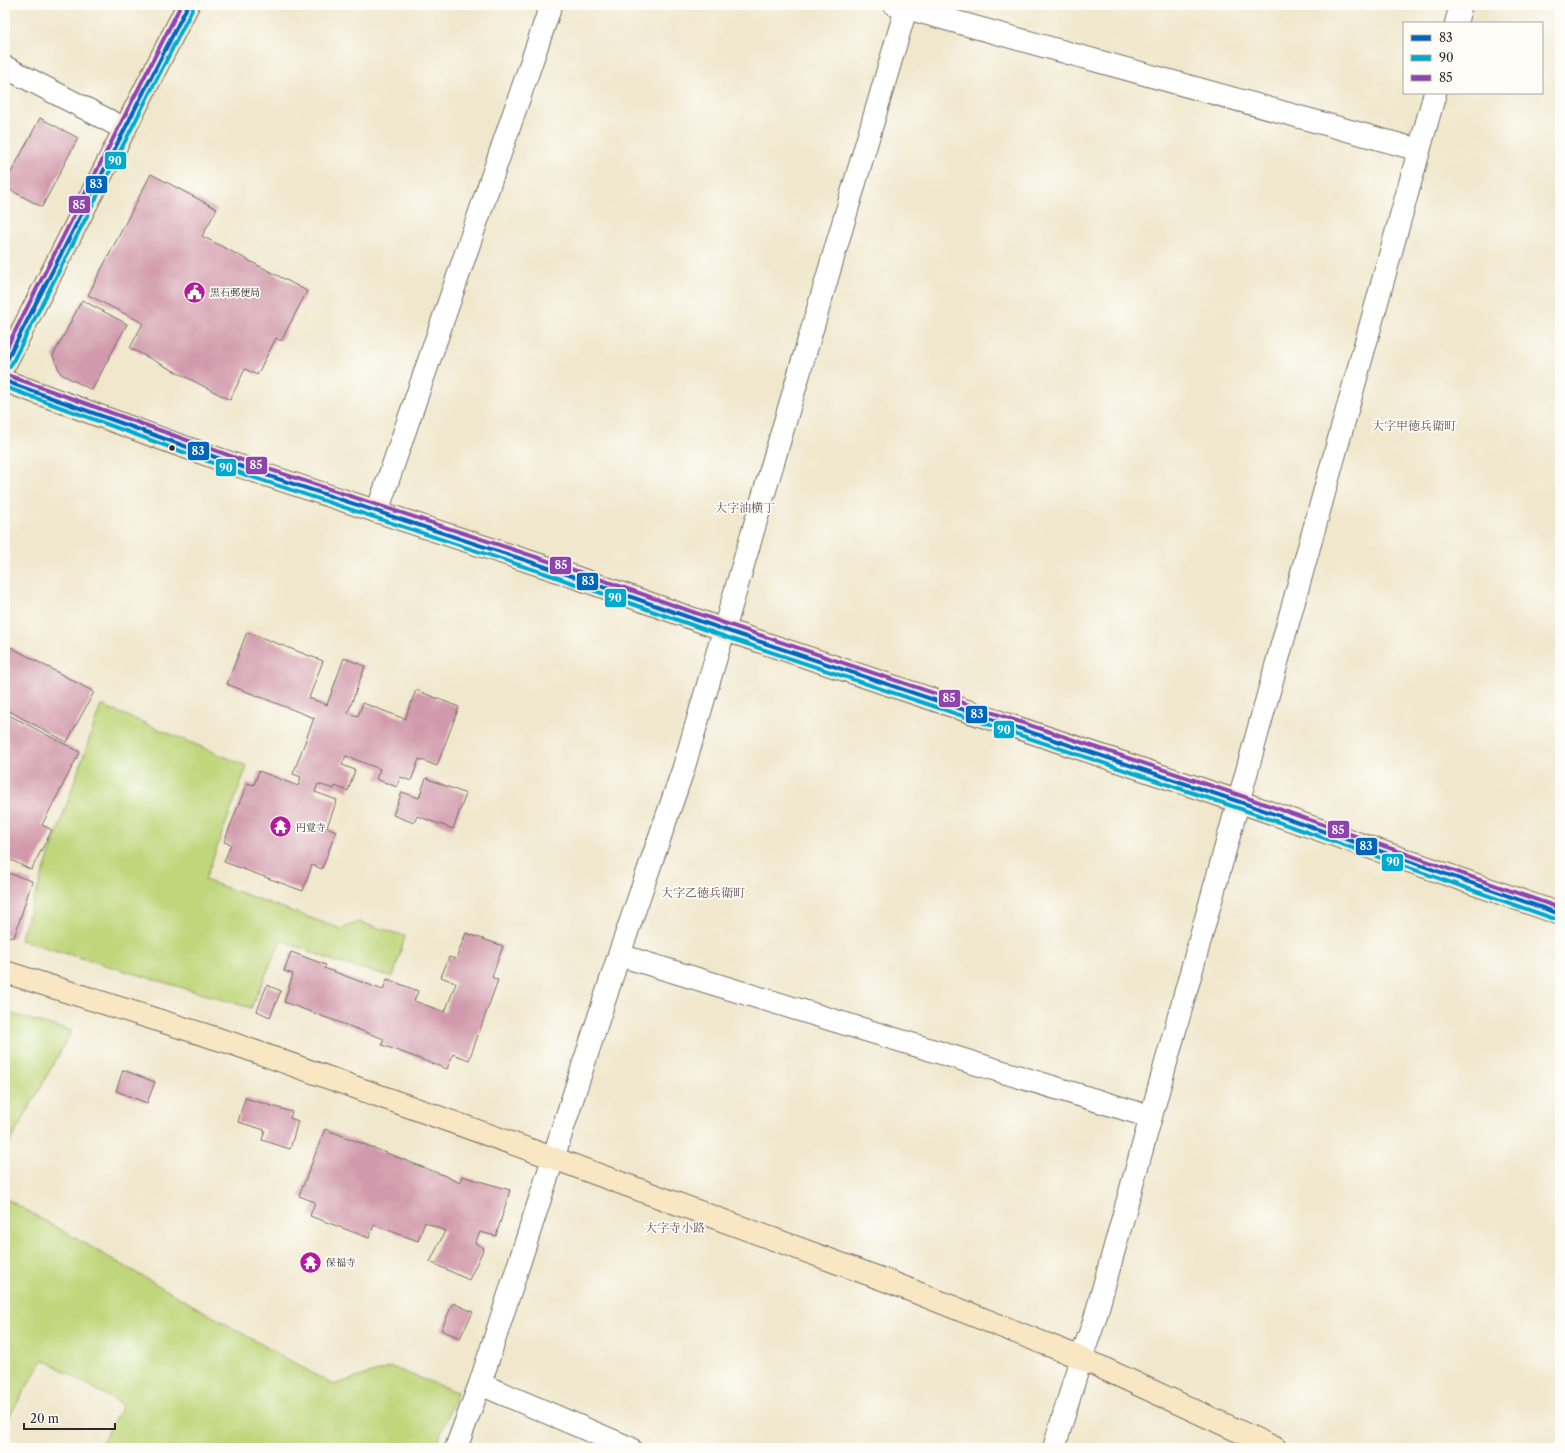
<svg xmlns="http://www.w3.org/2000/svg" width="1565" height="1453" viewBox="0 0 1565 1453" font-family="'Libre Caslon Text','Noto Serif JP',serif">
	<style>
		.green { fill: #bfd67a; stroke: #758052 }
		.building { fill: #d19aac }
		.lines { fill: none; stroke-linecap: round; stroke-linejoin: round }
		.street-casing { stroke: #706d63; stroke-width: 24 }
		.secondary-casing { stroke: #706d63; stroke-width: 24 }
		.street { stroke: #fff; stroke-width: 22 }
		.secondary { stroke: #f9e7c3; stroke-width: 22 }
		.bus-1-casing { stroke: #fdfcf7; stroke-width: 7 }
		.bus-2-casing { stroke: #fdfcf7; stroke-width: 7 }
		.bus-3-casing { stroke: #fdfcf7; stroke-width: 7 }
		.bus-1 { stroke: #0065bd; stroke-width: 4 }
		.bus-2 { stroke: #00a9ce; stroke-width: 4 }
		.bus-3 { stroke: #8e44ad; stroke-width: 4 }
		.bus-dot { fill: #2b2b2b; stroke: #fdfcf7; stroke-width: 1.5 }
		.labels { text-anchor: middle; stroke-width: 3.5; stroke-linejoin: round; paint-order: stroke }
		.poi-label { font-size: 10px; fill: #2b2b2b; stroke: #fdfcf7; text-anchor: start }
		.quarter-label { font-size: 12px; fill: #655258; stroke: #fdfcf7 }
		.line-badge { stroke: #fdfcf7; stroke-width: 1.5 }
		.badge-label { font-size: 11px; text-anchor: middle; font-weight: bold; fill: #fff }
	</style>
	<rect width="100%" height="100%" fill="#fdfcf7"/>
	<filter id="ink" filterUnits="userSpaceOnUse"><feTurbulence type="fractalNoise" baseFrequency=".025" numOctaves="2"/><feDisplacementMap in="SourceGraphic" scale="8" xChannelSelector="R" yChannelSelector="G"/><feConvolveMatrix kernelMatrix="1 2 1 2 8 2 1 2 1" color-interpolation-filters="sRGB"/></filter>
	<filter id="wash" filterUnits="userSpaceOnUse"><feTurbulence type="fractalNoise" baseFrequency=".012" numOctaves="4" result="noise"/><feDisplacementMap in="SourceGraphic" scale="16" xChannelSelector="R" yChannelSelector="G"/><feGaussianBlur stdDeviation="0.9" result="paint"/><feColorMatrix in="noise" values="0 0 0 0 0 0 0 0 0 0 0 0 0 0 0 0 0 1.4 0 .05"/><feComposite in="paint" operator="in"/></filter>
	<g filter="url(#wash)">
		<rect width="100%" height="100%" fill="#f0e7cc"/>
		<path class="green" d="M101,705L247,766L205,880L341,929L359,922L405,936L393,977L336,962L281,940L251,1008L20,940Z
			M5,1012L72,1031L5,1151Z
			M5,1198L333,1385L391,1367L457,1392L435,1448H203L198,1445L196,1448H99L123,1405L43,1359L5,1424Z"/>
		<g id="blocks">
			<path class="building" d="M40,118L78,138L42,207L5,187V184Z
				M151,174L217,209L202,236L307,291L281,341L276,338L257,375L245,369L230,400L130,348L143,323L88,295Z
				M82,300L127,324L92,390L61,374L53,356Z
				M247,632L323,661L309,698L327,705L344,658L365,666L348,713L358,716L363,703L405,719L416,690L459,707L437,766L419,759L411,781L400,777L397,787L376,779L380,769L346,756L342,765L355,770L348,791L335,786L334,789L318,784L315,792L337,800L327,827L336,831L322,869L312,865L303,891L224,862L231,844L224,842L247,783L254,785L259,771L298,786L301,777L293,774L314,718L227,684Z
				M5,644L94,692L67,742L5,709Z
				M5,713L80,752L42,825L52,830L31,870L5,857Z
				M426,778L466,794L453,829L417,816L414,823L393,815L402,792L419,798Z
				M5,872L32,881L14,938L5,935Z
				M466,933L503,946L492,977L498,980L469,1060L453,1054L447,1069L382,1045L384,1039L284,1002L293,974L284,971L291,952L326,965L324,968L383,990L387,979L418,991L414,1001L445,1012L456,983L441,977L449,957L456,959Z
				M267,985L281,991L270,1017L257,1011Z
				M123,1070L155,1082L147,1103L116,1091Z
				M245,1098L292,1112L290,1118L298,1121L290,1149L262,1140L265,1130L238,1122Z
				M325,1129L443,1175L460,1183L462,1176L510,1190L496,1236L480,1232L475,1243L484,1248L469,1280L430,1262L445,1231L425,1222L418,1241L374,1225L369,1238L310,1216L315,1202L299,1196Z
				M453,1303L473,1312L460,1338L441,1330Z"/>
		</g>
	</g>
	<g filter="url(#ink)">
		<use href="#blocks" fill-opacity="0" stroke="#706d63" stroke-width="1"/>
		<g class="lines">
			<defs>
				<path id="street" d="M895,5L1419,150
					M1456,23L1461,5
					M5,67L125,129
					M377,512L551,5
					M619,955L1151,1117
					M480,1384L630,1448
					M456,1448L480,1384L619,955L683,770L907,5
					M1054,1448L1081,1358L1094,1322L1435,93"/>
				<path id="secondary" d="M5,364L188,5
					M5,381L173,443L248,469L552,569L725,630L1240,802L1560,914
					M5,972L234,1044L553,1158L890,1282L1081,1358L1275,1448"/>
			</defs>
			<use href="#street" class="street-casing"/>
			<use href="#secondary" class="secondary-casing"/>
			<use href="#street" class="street"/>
			<use href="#secondary" class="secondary"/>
			<defs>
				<path id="bus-1" d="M5,364L188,5
					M5,381L248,469L552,569L725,630L1240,802L1560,914"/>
				<path id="bus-2" d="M10,367L193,8
					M5,387L246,475L550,575L723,636L1238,808L1558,920"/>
				<path id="bus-3" d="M5,351L181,5
					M7,375L250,463L554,563L727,624L1242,796L1560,908"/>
			</defs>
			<use href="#bus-1" class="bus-1-casing"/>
			<use href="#bus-2" class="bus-2-casing"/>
			<use href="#bus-3" class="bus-3-casing"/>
			<use href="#bus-1" class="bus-1"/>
			<use href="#bus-2" class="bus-2"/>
			<use href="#bus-3" class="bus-3"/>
		</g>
	</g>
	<defs>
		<symbol id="civic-disc" viewBox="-11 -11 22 22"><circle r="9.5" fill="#b5179e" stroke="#fdfcf7"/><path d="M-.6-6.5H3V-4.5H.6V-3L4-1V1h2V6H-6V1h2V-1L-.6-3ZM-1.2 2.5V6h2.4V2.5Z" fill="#fff"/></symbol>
		<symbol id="temple-disc" viewBox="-11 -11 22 22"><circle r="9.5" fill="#b5179e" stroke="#fdfcf7"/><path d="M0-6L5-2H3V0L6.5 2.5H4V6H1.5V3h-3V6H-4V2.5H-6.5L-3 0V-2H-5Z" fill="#fff"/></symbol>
	</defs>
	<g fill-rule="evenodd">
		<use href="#civic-disc" x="182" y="280" width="25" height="25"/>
		<use href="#temple-disc" x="268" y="814" width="25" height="25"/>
		<use href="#temple-disc" x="298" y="1250" width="25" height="25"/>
	</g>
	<circle class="bus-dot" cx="172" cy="448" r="3.5"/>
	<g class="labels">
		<g class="poi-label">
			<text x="210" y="296">黒石郵便局</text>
			<text x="296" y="831">円覚寺</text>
			<text x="326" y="1266">保福寺</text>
		</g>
		<g class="quarter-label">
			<text x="1414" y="430">大字甲徳兵衛町</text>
			<text x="745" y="512">大字油横丁</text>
			<text x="703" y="897">大字乙徳兵衛町</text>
			<text x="675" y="1232">大字寺小路</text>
		</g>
	</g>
	<g class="line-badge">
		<rect x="104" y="151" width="23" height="19" rx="4" fill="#00a9ce"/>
		<rect x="85" y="175" width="23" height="19" rx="4" fill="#0065bd"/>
		<rect x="68" y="195" width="23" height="19" rx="4" fill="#8e44ad"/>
		<rect x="187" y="441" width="23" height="20" rx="4" fill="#0065bd"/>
		<rect x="245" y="456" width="23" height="19" rx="4" fill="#8e44ad"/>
		<rect x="215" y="458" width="22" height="19" rx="4" fill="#00a9ce"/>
		<rect x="549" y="556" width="23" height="19" rx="4" fill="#8e44ad"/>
		<rect x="576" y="572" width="23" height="19" rx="4" fill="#0065bd"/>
		<rect x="604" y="588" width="23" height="20" rx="4" fill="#00a9ce"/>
		<rect x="938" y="689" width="23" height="19" rx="4" fill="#8e44ad"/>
		<rect x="965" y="705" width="23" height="19" rx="4" fill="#0065bd"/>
		<rect x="993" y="720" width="22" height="19" rx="4" fill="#00a9ce"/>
		<rect x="1327" y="820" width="23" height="19" rx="4" fill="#8e44ad"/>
		<rect x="1355" y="837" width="23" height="19" rx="4" fill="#0065bd"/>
		<rect x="1381" y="853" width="23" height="19" rx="4" fill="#00a9ce"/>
	</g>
	<g class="badge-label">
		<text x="115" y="165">90</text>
		<text x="96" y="188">83</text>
		<text x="79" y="209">85</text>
		<text x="198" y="455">83</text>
		<text x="256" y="469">85</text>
		<text x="226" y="472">90</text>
		<text x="561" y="569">85</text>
		<text x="588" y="585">83</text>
		<text x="615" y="602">90</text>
		<text x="949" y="702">85</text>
		<text x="977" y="718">83</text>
		<text x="1004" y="734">90</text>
		<text x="1338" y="834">85</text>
		<text x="1366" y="850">83</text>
		<text x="1393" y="866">90</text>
	</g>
	<rect width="1565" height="1453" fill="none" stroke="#fdfcf7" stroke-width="20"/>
	<rect x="1403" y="22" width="140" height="72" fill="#fdfcf7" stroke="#a9a8a5"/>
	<rect x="1411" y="35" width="20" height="6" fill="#0065bd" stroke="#a9a8a5"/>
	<text x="1439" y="42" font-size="12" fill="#2b2b2b">83</text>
	<rect x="1411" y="55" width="20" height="6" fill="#00a9ce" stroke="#a9a8a5"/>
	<text x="1439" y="62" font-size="12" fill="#2b2b2b">90</text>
	<rect x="1411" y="75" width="20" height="6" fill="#8e44ad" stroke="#a9a8a5"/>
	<text x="1439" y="82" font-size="12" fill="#2b2b2b">85</text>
	<path d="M24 1423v6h91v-6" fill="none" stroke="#2b2b2b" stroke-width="2"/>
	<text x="30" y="1423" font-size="12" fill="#2b2b2b" stroke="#fdfcf7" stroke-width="3" paint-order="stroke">20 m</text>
</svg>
